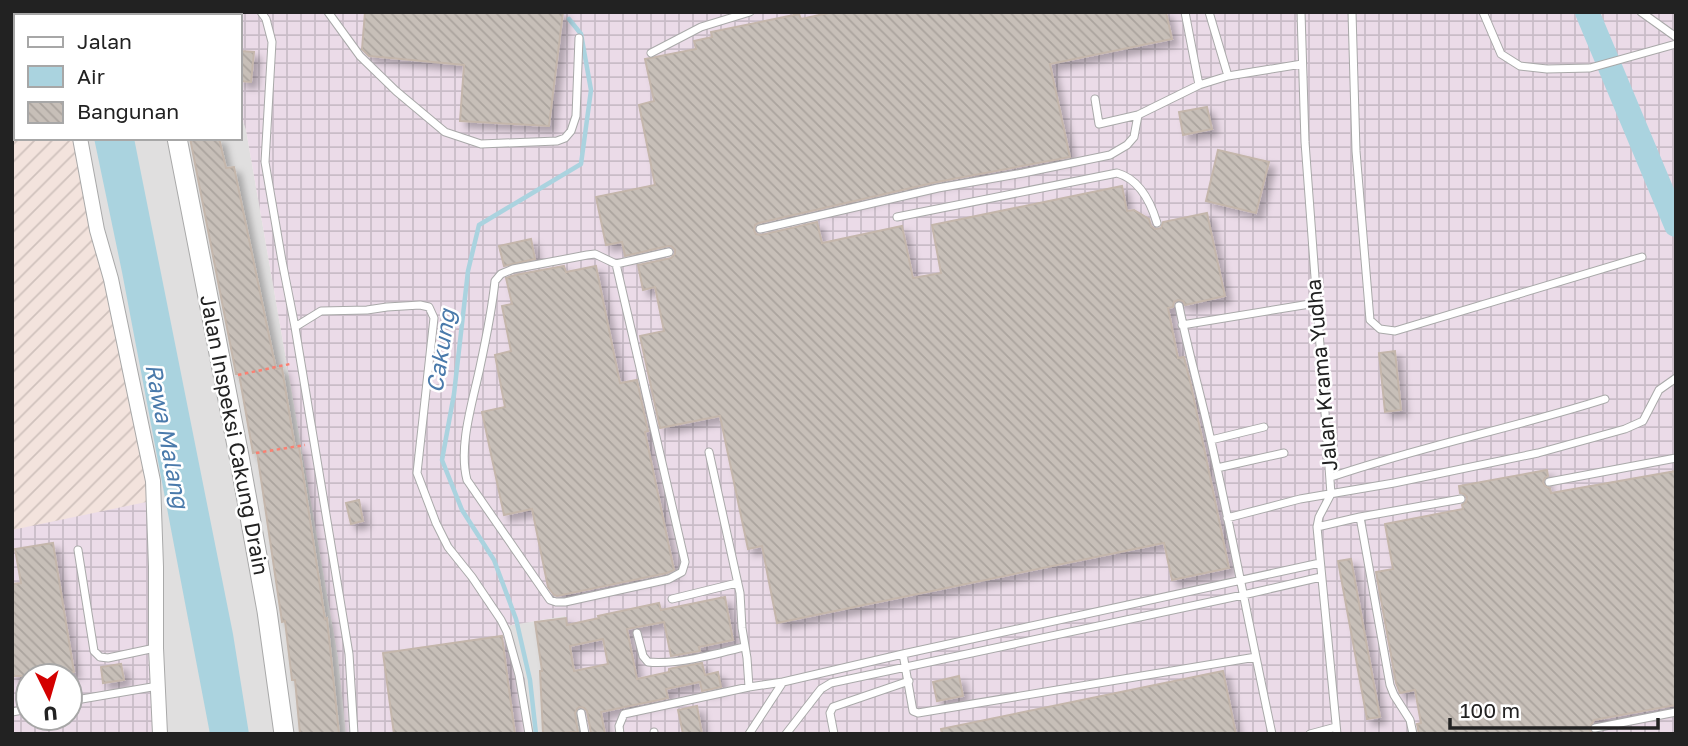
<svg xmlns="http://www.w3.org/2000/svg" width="1688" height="746" viewBox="0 0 1688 746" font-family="'Golos Text',sans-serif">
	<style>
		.residential { fill: #e0dfdf }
		.industrial { fill: url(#industrial-grid); fill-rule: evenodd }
		.military { fill: url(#military-furrows) }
		.water { fill: #aad3df }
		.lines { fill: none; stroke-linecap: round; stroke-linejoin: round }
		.stream { stroke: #aad3df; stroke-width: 4.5 }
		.river { stroke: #aad3df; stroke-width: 24 }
		.building { fill: url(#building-back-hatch); stroke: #c4b6ab; stroke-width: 2; fill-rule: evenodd; filter: url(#shadow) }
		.service-casing { stroke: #a9a9a9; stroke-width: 9 }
		.minor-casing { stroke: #a9a9a9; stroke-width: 16 }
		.tertiary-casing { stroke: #a9a9a9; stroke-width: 21 }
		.path { stroke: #fa8072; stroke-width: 2.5; stroke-dasharray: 3.5 3.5; stroke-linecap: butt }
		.service { stroke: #fff; stroke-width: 7 }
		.minor { stroke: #fff; stroke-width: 14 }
		.tertiary { stroke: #fff; stroke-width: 19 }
		.labels { text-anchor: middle; stroke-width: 5; stroke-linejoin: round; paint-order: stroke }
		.street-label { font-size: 21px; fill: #222; stroke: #fff }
		.water-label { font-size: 23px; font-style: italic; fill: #4a7aab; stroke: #fff }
	</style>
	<defs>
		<pattern id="industrial-grid" width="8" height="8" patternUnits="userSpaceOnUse" patternTransform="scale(1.75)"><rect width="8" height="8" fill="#ebdbe8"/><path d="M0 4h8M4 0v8" fill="none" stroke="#c9bcc7"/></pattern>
		<pattern id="military-furrows" width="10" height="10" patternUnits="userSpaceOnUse" patternTransform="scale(1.75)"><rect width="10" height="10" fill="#f3e3dd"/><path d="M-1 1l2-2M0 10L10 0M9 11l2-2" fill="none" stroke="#d0c2bd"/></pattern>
		<pattern id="building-back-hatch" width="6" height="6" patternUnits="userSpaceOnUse" patternTransform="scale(1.75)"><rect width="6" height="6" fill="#c7bfb8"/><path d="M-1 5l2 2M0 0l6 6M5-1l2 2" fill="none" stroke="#aba49e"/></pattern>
		<filter id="shadow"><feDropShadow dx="6" dy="6" stdDeviation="3.5" flood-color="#0004"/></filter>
	</defs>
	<rect width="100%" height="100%" fill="#f2efe9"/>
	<path class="residential" d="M240,113L246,130L338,657L346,734H155L75,138H240Z
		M565,616L582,734H528L506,626Z"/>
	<path class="industrial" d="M201,12H1676V734H582L565,616L506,626L525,679L528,734H346L338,657L246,130L240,113V16H203Z
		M151,501L155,734H12V522ZM28,676H70V718H28Z"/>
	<path class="military" d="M12,12H49L50,16H16V138H75L151,501L12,530Z"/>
	<path class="water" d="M94,138H134L233,634L249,734H210L122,272Z"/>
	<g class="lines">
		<path class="stream" d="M536,734L530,680L516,619L494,560L462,510L442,460L454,394L468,271L479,225L581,164L591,90L581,34L569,19"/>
		<path class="river" d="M1587,12L1676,225"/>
	</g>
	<path class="building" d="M365,12H563L549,126L460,121L464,65L369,56L362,49Z
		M833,12H1166L1172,39L1050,64L1070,157L937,182L759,223L755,225L754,230L756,234L761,235L817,222L822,243L902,226L913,278L941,273L932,225L1122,186L1127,211L1134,210L1149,219L1151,226L1155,229L1161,228L1163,222L1207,213L1225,296L1185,305L1183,301L1178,300L1174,302L1173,307L1168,308L1178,358L1184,357L1191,385L1229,568L1172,580L1164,543L777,623L762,546L748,549L720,416L660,428L640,336L664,331L655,287L643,290L638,265L671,258L675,254V250L671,246H668L625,256L622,242L606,245L596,197L655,185L639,105L654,101L645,59L696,49L694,41L712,37L711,32L799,14L801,19Z
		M240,51L254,52L251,82L240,81Z
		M1207,107L1212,129L1183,135L1179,112Z
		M190,138H219L226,168L234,167L276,369L282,368L295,448L299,447L325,619L327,618L339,734H300L295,680H292L285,621L282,622L257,452L253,453L239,374H236Z
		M1218,150L1269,162L1256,213L1206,201Z
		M531,239L535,259L504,266L499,246Z
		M564,266L566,272L596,266L620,383L637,380L648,431L645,432L674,570L667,573L557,596L554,595L548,587L532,509L504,515L482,412L505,407L495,355L511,351L502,306L512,304L506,278L515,275Z
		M1395,351L1401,410L1385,412L1379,353Z
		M1547,470L1548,476L1545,478L1543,482L1545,486L1550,488L1551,493L1676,471V705L1594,720L1589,729L1593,734H1419L1417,724L1421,723L1415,690L1400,693L1396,683L1376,572L1393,569L1385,524L1463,509L1462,505L1466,502L1467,497L1464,494L1460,493L1459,486Z
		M359,500L363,521L351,524L346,503Z
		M53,543L74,672L48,676H12V584L21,583L15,549Z
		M1351,559L1380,717L1367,719L1338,561Z
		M725,597L733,640L699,647L700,651L671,656L664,622L627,629L637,679L669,672V669L673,668L702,663L705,675L718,672L721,687L702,691L700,682L666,689L668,698L601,712L605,734H591L587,711L584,708L579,707L577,709L575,713L578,732L543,734L540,671H542L535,622L566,618L567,625L599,618L598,616L659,603L661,610ZM603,639L608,664L574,671L570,646Z
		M502,636L515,734H394L383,653Z
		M121,664L124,680L103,683L101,667Z
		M1223,671L1236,734H942L941,729Z
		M959,676L963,696L937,701L933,682Z
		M697,706L702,734H683L678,710Z"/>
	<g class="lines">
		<defs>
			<path id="service" d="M261,12L266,19L272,42L265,162L282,261L295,327L349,654L354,734
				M328,12L360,56L396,91L445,132L481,144L557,141L565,138L571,131L576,116L579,38
				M1185,12L1199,85
				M1209,12L1228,76
				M1301,12L1305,142L1331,494L1319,517L1317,527L1337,734
				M1352,12L1356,151L1370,320L1380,329L1395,331L1642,257
				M1483,12L1501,54L1520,66L1547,69L1590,68L1676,44
				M1641,12L1676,37
				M651,53L701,27L750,12
				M1095,99L1099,124L1138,115
				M897,217L1117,173C1139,179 1151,203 1157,223
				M760,229L938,188L1023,173L1110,155L1127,145L1134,137L1138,115L1199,85L1228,76L1302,64
				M616,264L595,254L587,255L513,269L501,274L495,281C492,310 486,339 480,367C473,401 458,446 467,480L550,600L556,602H565L669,579L682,572L685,562L616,264L669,252
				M1179,306C1188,351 1201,396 1211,441C1233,538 1251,636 1272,734
				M1182,325L1316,303
				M295,327L321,311L367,310L387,307L420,305L429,307L434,318L417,473L436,523L448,547L472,577L501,620L507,632L519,675L529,734
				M1211,440L1264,427
				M709,452L740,593L742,628L747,658L749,687
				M1217,468L1284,453
				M1331,477C1421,446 1514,428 1605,399
				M1549,482L1676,458
				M1227,518L1300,499L1394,483L1538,453L1625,429L1643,421L1659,390L1676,378
				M1317,527L1360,517
				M78,550L94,651L100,657L108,658L155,648
				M672,599L737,583
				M637,633L643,656L648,662C676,665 717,654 744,647
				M903,654L913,711L918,713L1256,657
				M70,701L158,686
				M12,712L28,709
				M581,713L585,734
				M1595,728L1676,712
				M654,732V734
				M620,734L619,726L624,714L749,687L783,682
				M749,734L783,682L903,654L1320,563
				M786,734L821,689L831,683L1243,595L1321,577
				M834,734L830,713L833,707L909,681
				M1310,734L1336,727
				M1413,734L1410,720L1394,695L1390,685L1360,517L1461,499"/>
			<path id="minor" d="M56,12L57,16
				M80,138L97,230L111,279L153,481L156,567V648L160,734"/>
			<path id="tertiary" d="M149,12L150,16
				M177,138L239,456L267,611L284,734"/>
		</defs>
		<use href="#service" class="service-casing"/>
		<use href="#minor" class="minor-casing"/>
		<use href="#tertiary" class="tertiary-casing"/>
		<path class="path" d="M238,375L290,364
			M256,453L305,445"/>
		<use href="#service" class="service"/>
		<use href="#minor" class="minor"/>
		<use href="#tertiary" class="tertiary"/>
	</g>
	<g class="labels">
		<g class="street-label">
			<text transform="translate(1322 375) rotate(-95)" y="7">Jalan Krama Yudha</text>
			<text transform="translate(234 435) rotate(79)" y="7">Jalan Inspeksi Cakung Drain</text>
		</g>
		<g class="water-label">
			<text transform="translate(441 351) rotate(-81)" y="8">Cakung</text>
			<text transform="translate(167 436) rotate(79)" y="8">Rawa Malang</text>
		</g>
	</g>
	<rect width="1688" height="746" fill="none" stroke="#222222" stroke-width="28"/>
	<rect x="14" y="14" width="228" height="126" fill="#ffffff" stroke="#a7a7a7" stroke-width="2"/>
	<rect x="28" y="37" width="35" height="10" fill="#ffffff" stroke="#a7a7a7" stroke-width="2"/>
	<text x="77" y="49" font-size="21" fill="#222222">Jalan</text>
	<rect x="28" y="66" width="35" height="21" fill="#aad3df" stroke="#a7a7a7" stroke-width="2"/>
	<text x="77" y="84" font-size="21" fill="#222222">Air</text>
	<rect x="28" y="102" width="35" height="21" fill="url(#building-back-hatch)" stroke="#a7a7a7" stroke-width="2"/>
	<text x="77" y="119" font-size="21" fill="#222222">Bangunan</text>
	<g transform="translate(49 697) rotate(175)"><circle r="33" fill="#ffffff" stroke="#a7a7a7" stroke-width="2"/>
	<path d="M0-5L12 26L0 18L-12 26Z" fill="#d40000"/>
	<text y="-10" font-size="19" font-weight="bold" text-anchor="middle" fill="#222222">U</text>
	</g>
	<path d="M1450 718v10h208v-10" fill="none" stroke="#222222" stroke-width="3.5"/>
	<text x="1460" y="718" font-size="21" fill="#222222" stroke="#ffffff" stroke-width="5" paint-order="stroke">100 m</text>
</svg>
